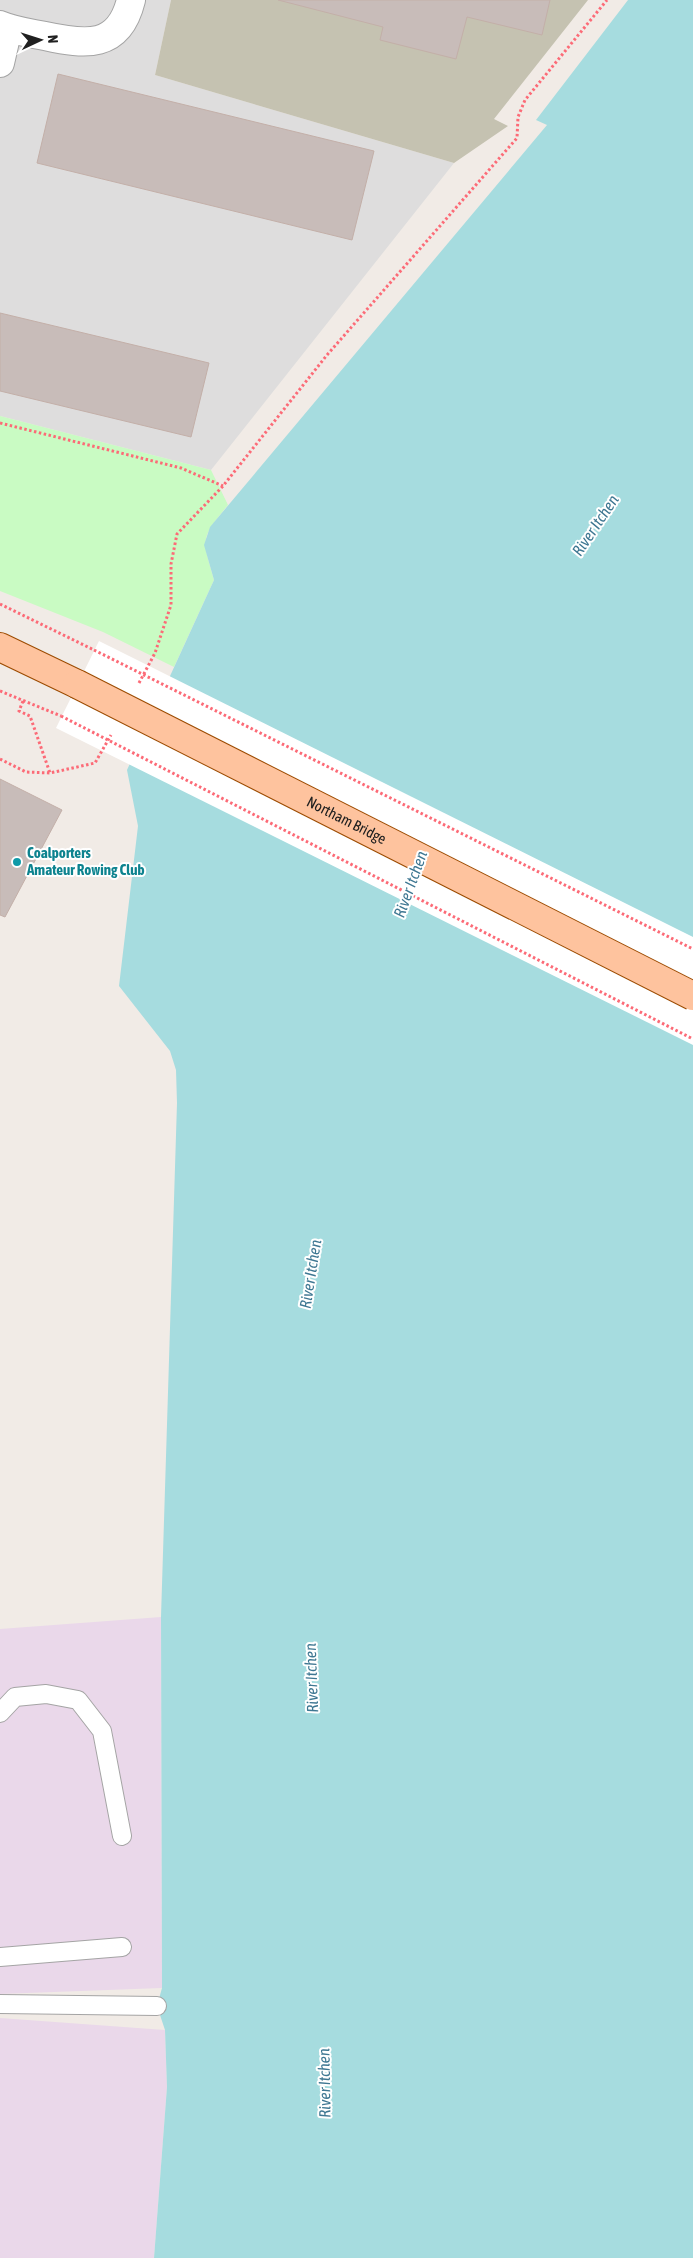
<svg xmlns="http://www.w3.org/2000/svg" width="693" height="2258" viewBox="0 0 693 2258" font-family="'Asap Condensed',sans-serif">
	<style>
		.residential { fill: #dedddd }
		.industrial { fill: #ead8ea }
		.construction { fill: #c5c2b1 }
		.park { fill: #c9fbc3 }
		.water { fill: #a6dcdf }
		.pier { fill: #fff }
		.building { fill: #c8bcb9; stroke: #c3afa8 }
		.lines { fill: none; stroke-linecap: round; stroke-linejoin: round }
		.service-casing { stroke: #a4a4a4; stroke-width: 20 }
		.minor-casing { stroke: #a4a4a4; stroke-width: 30 }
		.primary-casing { stroke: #9c4b00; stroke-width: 30 }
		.path { stroke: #fc6b77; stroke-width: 3; stroke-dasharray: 2.5 2.5; stroke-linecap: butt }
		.service { stroke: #fff; stroke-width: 18 }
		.minor { stroke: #fff; stroke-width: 28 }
		.primary { stroke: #fec39e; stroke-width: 28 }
		.primary-bridge-casing { stroke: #9c4b00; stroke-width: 30; stroke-linecap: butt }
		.path-bridge { stroke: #fc6b77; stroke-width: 3; stroke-dasharray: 2.5 2.5; stroke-linecap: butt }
		.primary-bridge { stroke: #fec39e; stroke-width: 28 }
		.culture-dot { fill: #0f9aa8; stroke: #fff; stroke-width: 2 }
		.labels { text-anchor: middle; stroke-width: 4; stroke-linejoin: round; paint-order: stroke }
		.street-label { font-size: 15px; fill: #202020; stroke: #fff }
		.culture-label { font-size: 15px; font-weight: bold; fill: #0d838f; stroke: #fff; text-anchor: start }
		.water-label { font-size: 16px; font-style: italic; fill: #3e7792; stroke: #fff }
	</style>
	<rect width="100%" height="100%" fill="#f1ebe6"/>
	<path class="residential" d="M0,0H171L155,75L454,163L211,470L0,416Z"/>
	<path class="industrial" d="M161,1617L162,1988L0,1994V1629Z
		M0,2018L165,2030L167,2087L154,2258H0Z"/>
	<path class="construction" d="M171,0H588L494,119L508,126L454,163L155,75Z"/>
	<path class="park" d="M0,416L211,470L228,505C200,539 202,538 214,580L174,667L103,632L0,591Z"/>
	<path class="water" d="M628,0H693V2258H154L167,2087L165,2030L157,2006L162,1988L161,1617L177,1103L176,1070L170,1051L119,986L138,826L127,770L214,580L204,545L210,527L547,125L536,120Z"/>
	<path class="pier" d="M99,641L693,937V1045L56,728Z"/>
	<path class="building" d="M278,0H550L542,35L467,17L456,59L380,40L383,27Z
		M58,74L374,151L352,240L37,163Z
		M0,313L209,363L191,437L0,391Z
		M0,779L62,810L5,917L0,915Z"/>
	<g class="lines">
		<defs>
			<path id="service" d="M0,1713L15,1697L46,1694L78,1700L102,1731L122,1836
				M0,1957L122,1947
				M0,2004L157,2006"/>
			<path id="minor" d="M0,25C14,31 30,33 45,36C86,45 119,49 131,0
				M0,63L8,28"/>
			<path id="primary" d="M0,647L77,684"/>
		</defs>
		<use href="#service" class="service-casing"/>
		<use href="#minor" class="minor-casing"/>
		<use href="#primary" class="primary-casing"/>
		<path class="path" d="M0,423L181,468L223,486
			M0,604L94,650
			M139,683L155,653L171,605V564L177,534L223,486L327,355L517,138L518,117L525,100L607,0
			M0,691L61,716
			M23,701L19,711L30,716L50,773
			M0,759L26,772L50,773L95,763L111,735"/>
		<use href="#service" class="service"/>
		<use href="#minor" class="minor"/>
		<use href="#primary" class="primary"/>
		<defs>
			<g id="primary-bridge">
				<path id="s1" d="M77,684L693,996"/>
			</g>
		</defs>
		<use href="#primary-bridge" class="primary-bridge-casing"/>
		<path class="path-bridge" d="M94,650L693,949
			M61,716L693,1039"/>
		<use href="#primary-bridge" class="primary-bridge"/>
	</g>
	<circle class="culture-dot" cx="17" cy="862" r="5"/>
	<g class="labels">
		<g class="street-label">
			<text dy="5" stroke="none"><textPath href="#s1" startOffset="302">Northam Bridge</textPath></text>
		</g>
		<g class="culture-label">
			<text x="27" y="858">Coalporters<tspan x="27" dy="17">Amateur Rowing Club</tspan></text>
		</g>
		<g class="water-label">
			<text transform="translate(595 525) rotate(-56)" y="6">River Itchen</text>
			<text transform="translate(410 884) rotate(-70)" y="6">River Itchen</text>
			<text transform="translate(310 1274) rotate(-81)" y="6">River Itchen</text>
			<text transform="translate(311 1678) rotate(-92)" y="6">River Itchen</text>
			<text transform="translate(324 2083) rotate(-91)" y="6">River Itchen</text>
		</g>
	</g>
	<g transform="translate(40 40) rotate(86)" stroke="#ffffff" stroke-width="4" paint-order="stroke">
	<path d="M0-4L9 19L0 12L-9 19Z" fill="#202020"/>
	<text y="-8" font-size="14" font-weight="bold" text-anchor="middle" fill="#202020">N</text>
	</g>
</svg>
